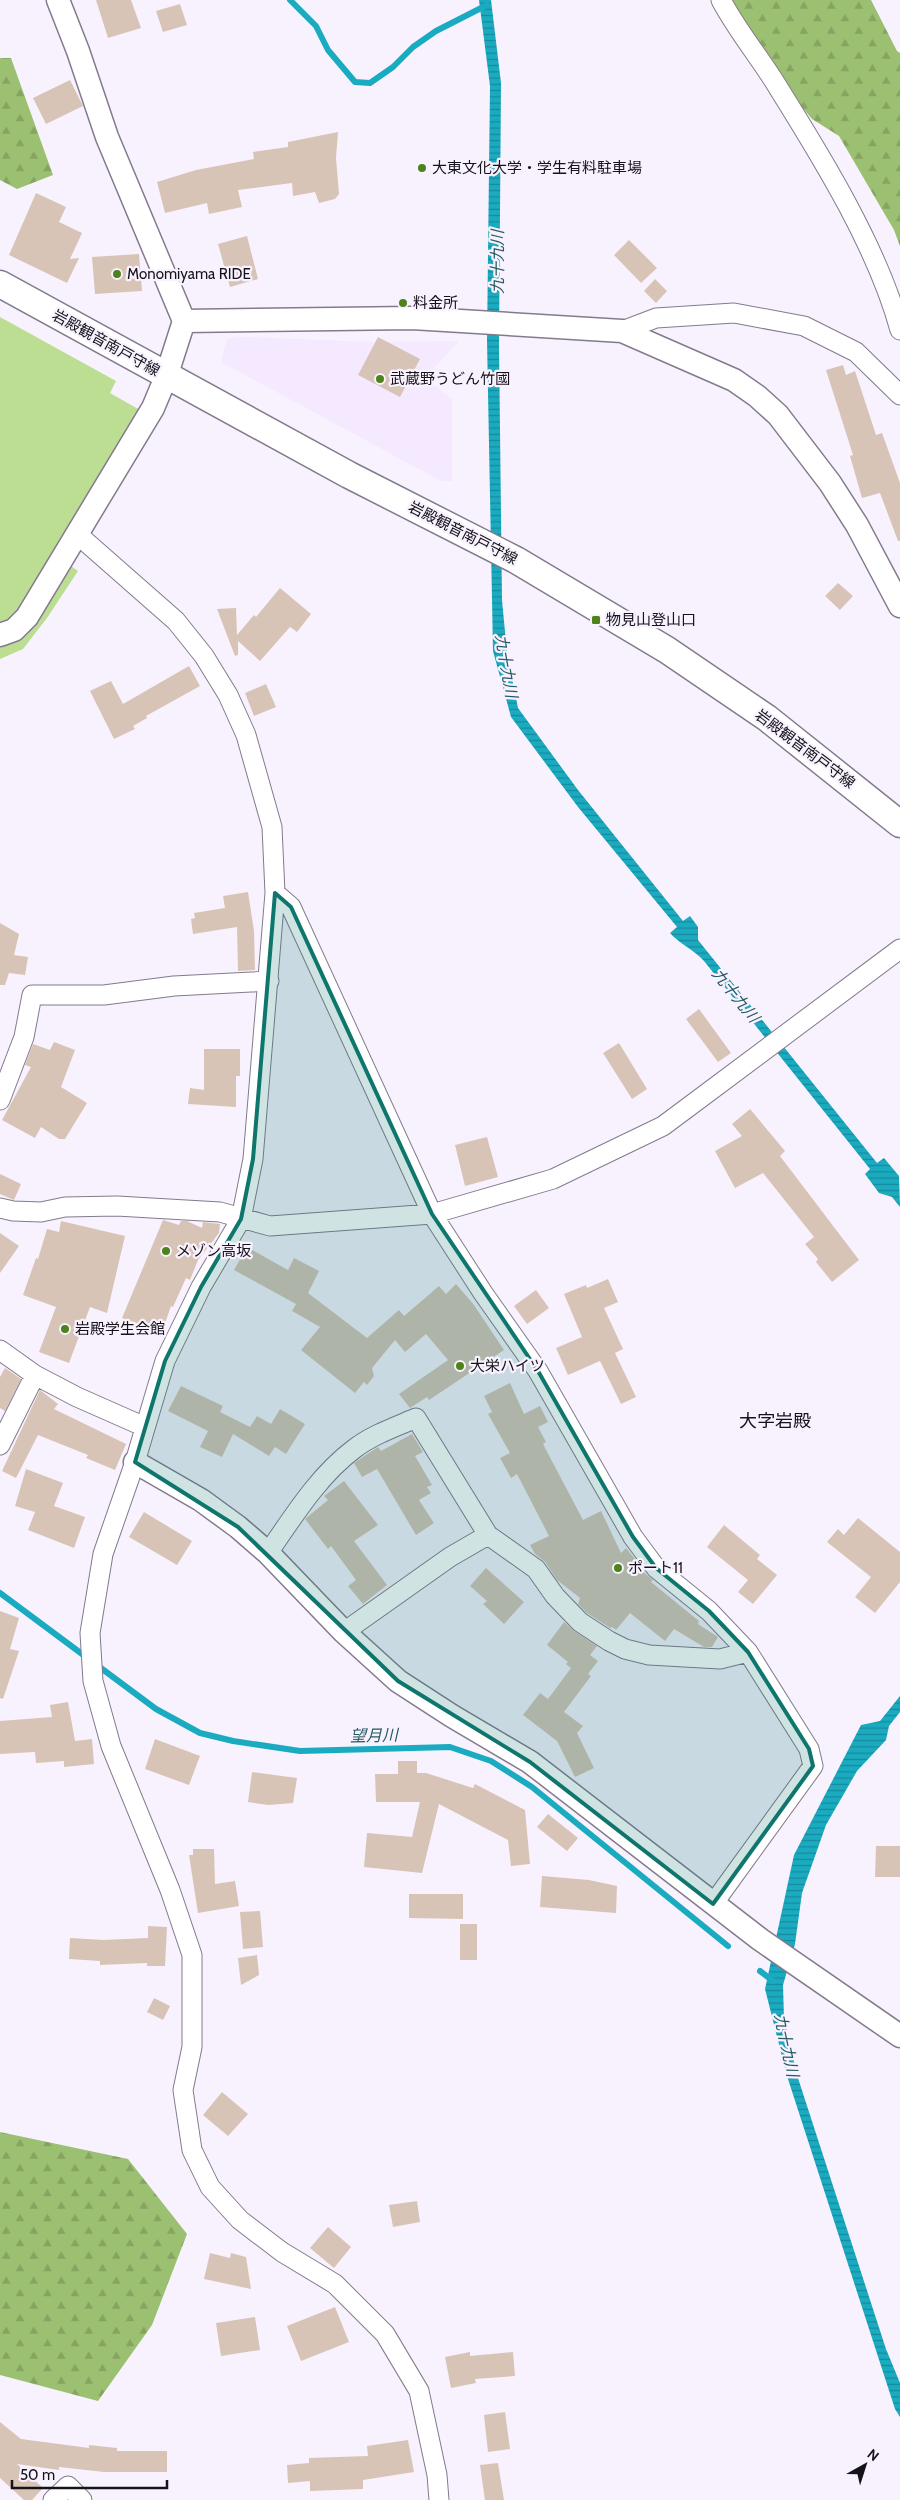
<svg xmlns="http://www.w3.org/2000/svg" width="900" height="2500" viewBox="0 0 900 2500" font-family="Cabin,'Noto Sans JP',sans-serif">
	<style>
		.built { fill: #f4e9fe }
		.green { fill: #bbde93 }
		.forest { fill: url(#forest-firs) }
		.water { fill: url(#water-rules) }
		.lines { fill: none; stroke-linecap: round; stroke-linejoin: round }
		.stream { stroke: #1aabc0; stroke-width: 6 }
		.building { fill: #d8c4b7 }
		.minor-casing { stroke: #837a8c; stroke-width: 21 }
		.tertiary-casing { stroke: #837a8c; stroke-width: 25 }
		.secondary-casing { stroke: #837a8c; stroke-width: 29 }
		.minor { stroke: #fff; stroke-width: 19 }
		.tertiary { stroke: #fff; stroke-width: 22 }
		.secondary { stroke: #fff; stroke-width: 26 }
		.marked { fill: #0f766e; fill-opacity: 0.2; stroke: #0f766e; stroke-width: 4; stroke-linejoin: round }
		.poi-dot { fill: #4e831b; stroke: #f8f2fe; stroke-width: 2 }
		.labels { text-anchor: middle; stroke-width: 4.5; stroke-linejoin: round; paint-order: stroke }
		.poi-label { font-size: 15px; fill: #161219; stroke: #f8f2fe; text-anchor: start }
		.street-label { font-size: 15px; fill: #161219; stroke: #f8f2fe }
		.water-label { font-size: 16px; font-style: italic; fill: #255a63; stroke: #f8f2fe }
		.quarter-label { font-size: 18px; fill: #161219; stroke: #f8f2fe }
	</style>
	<defs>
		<pattern id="forest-firs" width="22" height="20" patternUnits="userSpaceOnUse" patternTransform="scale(1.25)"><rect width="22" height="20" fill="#9cc071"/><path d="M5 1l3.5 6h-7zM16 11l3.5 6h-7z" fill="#86a461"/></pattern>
		<pattern id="water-rules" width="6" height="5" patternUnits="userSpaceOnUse" patternTransform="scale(1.25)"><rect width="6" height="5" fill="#1aabc0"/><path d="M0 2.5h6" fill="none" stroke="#168a9b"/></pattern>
	</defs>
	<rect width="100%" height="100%" fill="#f8f2fe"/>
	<path class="built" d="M248,337L370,342L459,341L425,378L452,399V481H441L221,362L227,338Z"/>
	<path class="green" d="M0,317L116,381L110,393L140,410L57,556L78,571L47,618L23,649L0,659Z"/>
	<path class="forest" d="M731,0H871L897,51L900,53V246L894,230L839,136L812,119L779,80Z
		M0,58H11L53,175L17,189L0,180Z
		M0,2132L128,2159L187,2234L152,2325L98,2401L0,2375Z"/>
	<path class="water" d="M479,0H491L501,83L499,344L502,600L507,653L518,708L578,790L683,921L690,916L698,927V940L877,1163L884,1158L899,1176L900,1207L892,1197L879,1193L865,1174L870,1169L704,961C693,949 681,945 670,933L677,927L578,807L511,717L493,651L487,340L490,86Z
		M900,1696V1712L889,1726L886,1740L857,1771L826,1825L802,1893L795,1944L783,1985L784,2018L797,2075L886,2349L900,2383V2417L895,2409L787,2076L765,1989L794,1855L861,1725L880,1721Z"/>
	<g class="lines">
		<path class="stream" d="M290,0L316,26L328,50L355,82L370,83L393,67L413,47L436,31L487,5
			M0,1593L156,1709L200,1733L233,1741L300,1751L450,1747L491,1761L532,1787L728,1946
			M760,1971L773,1981"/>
	</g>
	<path class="building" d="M96,0H131L141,28L108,38Z
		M180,4L187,25L163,32L156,11Z
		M70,80L83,106L46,124L33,98Z
		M338,132L336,158L339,194L335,199L319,203L315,192L293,196L292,183L238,190L242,207L209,214L207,203L165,213L157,182L196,170L254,159L253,152L288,147V142Z
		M36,193L66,207L59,222L82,233L70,259L79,258L67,283L9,255Z
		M247,236L258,279L230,287L218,244Z
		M629,240L657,268L641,283L614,255Z
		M139,254L142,291L95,294L92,257Z
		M655,279L667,291L656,303L644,291Z
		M378,337L420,359L400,397L358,375Z
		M843,365L846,375L855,371L876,435L882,433L900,483V541H898L880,493L862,498L850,456L853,455L826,370Z
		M838,583L853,596L840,610L825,596Z
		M280,588L311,614L297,632L290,627L260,661L238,641V655L235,656L217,609L236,608L237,635L254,615L256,617Z
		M189,666L200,686L146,716L147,718L133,726L135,729L114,739L90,691L111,681L123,704Z
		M266,684L276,707L254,716L245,693Z
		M248,892L254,931L255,970L238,971L237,927L193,934L191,919L195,918L194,913L225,908L223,896Z
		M0,923L19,934L14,955L28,957L25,975L9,973L5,985H0Z
		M699,1009L731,1053L718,1062L686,1019Z
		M54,1042L75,1050L61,1087L87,1103L65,1139H59L41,1127L35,1138L2,1120L31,1067L25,1065L33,1044L50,1050Z
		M619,1043L647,1089L632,1099L603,1053Z
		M204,1049H240V1076H236V1107L188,1104L190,1088L204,1090Z
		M750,1109L785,1151L780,1156L859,1260L832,1282L816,1262L818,1259L805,1244L814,1237L763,1173L735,1188L715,1151L742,1136L732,1124Z
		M487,1137L498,1177L465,1186L455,1145Z
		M0,1174L21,1184L14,1200L0,1194Z
		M163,1220L179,1225L181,1221H187L202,1228L203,1222L220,1224L219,1233L198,1260L190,1280L186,1278L173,1307L171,1306L162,1332L122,1318Z
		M61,1221L125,1236L107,1313L90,1307L69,1363L39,1352L56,1307L23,1295L36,1258L38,1259L47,1229L59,1232Z
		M0,1233L19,1246L0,1273Z
		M247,1247L288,1270L294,1258L319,1271L308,1293L367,1338L399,1310L404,1316L439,1286L446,1294L456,1284L474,1305L504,1350L429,1400L427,1397L410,1408L399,1394L448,1360L426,1334L405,1352L395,1340L372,1368L374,1376L367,1385L364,1382L355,1393L301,1350L320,1327L292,1311L296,1304L234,1270Z
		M608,1279L618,1302L604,1308L623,1349L615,1353L636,1397L621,1404L600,1361L568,1375L556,1348L582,1337L564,1294L586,1285L587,1288Z
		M536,1290L549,1308L527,1324L514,1306Z
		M5,1368L21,1379L5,1411L0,1408V1377Z
		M510,1383L524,1414L540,1406L548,1422L538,1427L546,1442L543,1444L583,1520L601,1511L621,1553L626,1548L639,1564L636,1566L653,1580L651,1582L699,1621L698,1624L718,1637L712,1647H704L674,1629L665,1641L630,1613L616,1630L612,1627L610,1628L587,1613L578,1604L580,1598L557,1580L545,1562L535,1554L530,1545L549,1536L517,1474L511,1478L500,1458L510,1453L488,1414L492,1412L484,1396Z
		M181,1386L223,1406L220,1412L250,1427L257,1416L271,1424L280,1409L305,1424L286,1454L275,1447L269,1456L233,1434L222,1457L200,1447L208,1431L168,1411Z
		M40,1390L58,1404L54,1409L126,1444L115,1470L86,1458L88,1455L38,1435L16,1478L2,1471Z
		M412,1434L423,1452L415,1456L432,1485L427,1487L431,1493L419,1500L434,1523L416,1535L377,1469L362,1477L354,1463L378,1447L381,1451Z
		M26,1469L63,1483L54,1506L85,1517L74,1548L28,1530L35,1512L15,1506Z
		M344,1481L378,1525L354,1541L387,1585L363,1604L348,1586L356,1580L331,1546L328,1549L305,1519L328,1500L324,1496Z
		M144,1512L192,1541L177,1565L129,1537Z
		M858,1518L900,1552V1582L875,1613L855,1597L871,1577L827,1542L838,1529L844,1535Z
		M724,1525L760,1555L757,1559L777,1575L753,1604L738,1592L748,1580L707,1547Z
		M486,1568L524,1602L504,1624L483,1604L487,1601L470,1586Z
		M0,1611L19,1618L10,1649L19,1651L3,1699L0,1698Z
		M564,1622L574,1631L597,1646L590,1655L598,1661L588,1674L591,1676L564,1712L583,1726L577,1733L594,1768L575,1777L557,1741L523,1715L540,1693L548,1699L571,1668L566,1664L568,1662L547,1645Z
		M68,1702L75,1741L92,1739L94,1764L64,1767V1761L36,1763L35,1752L0,1754V1721L52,1717L50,1705Z
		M155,1739L200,1756L189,1785L145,1769Z
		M398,1761H417V1773H426L473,1788L475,1784L525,1810L530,1864L511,1866L508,1840L439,1804L422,1873L364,1867L367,1833L412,1837L420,1802H376L375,1774H398Z
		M252,1772L297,1778L293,1803L268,1805L248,1802Z
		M548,1814L578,1838L567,1851L537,1827Z
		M876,1846H900V1877H875Z
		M193,1849H214L215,1884L235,1881L239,1906L198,1913L189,1855H193Z
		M542,1876L589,1880L617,1886L616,1913L540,1907Z
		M409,1894H463V1919L409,1918Z
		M260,1911L263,1947L243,1949L240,1912Z
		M460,1924H477V1960H460Z
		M148,1926L167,1927L165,1966H147V1963L100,1965V1961L69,1959L70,1938L104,1940L148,1938Z
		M257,1955L259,1975L241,1985L238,1958Z
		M154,1998L170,2006L163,2020L147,2012Z
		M222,2092L248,2114L228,2136L203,2115Z
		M417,2201L420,2222L393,2227L389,2205Z
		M328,2227L351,2247L334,2268L310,2248Z
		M210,2253L230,2258L231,2253L246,2257L251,2289L204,2279Z
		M335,2307L349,2342L301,2361L287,2326Z
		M255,2317L260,2350L221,2356L216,2323Z
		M470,2352V2356L513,2352L515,2376L475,2379L476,2383L451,2388L445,2357Z
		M505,2412L510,2449L488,2452L484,2415Z
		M0,2422L21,2439L89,2448V2445L117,2448V2451H167V2472H104L59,2467V2470L17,2464L43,2488L32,2500H24L0,2478Z
		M408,2440L414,2472L363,2480V2489L310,2491V2481L288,2483L287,2465L309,2463V2458L368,2456L367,2446Z
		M498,2463L504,2500H485L480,2465Z"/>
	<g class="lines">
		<defs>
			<path id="minor" d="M721,0C738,32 761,59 779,89C824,161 878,249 900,330
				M622,331L656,318L734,313L804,326L856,352L900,395
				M77,534L176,621L204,656L228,695L246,735L272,827L275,893L253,1159L241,1219L201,1287L165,1361L135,1462L103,1554L90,1633L93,1681L111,1746L170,1890L192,1955V2047L183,2090L192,2150L210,2187L240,2220L282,2252L335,2284L385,2334L419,2391L437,2475L439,2500
				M275,893L291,907L432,1214L483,1293L538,1371L633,1537L656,1568L709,1611L748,1652L809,1749L813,1766L713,1904
				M0,1100L24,1037L32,995H104L174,986L269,981
				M0,1208L13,1211L41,1212L65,1207L117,1206L220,1212L270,1226L432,1214L553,1179L663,1126L900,949
				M0,1350L35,1375L77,1397L145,1427
				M0,1445L35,1375
				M268,1553C293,1517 318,1476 354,1449C372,1435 395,1427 416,1418L488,1535L536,1569L555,1596L580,1622L609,1641L625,1649L649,1655L720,1659L748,1652
				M344,1632L450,1557L488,1535
				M53,2500L68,2486L82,2500"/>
			<path id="tertiary" d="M184,321L412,318L622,331L734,380L757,396L778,415L830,483L857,525L900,606
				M0,635L14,630L27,617L153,408L166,377L184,321L107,137L78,51L58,0
				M135,1462L201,1500L238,1527L268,1553L344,1632L398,1681L452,1716L530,1762L761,1940L900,2036"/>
			<path id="secondary" d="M0,284L349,475L516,560L667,650L767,718L900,824"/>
		</defs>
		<use href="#minor" class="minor-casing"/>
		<use href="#tertiary" class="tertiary-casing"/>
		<use href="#secondary" class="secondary-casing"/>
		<use href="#minor" class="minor"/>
		<use href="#tertiary" class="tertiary"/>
		<use href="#secondary" class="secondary"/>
	</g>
	<path class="marked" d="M275,893L291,907L432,1214L538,1371L633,1537L656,1568L709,1611L748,1652L809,1749L813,1766L713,1904L530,1762L398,1681L238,1527L135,1462L165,1361L201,1287L241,1219L253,1159Z"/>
	<g class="poi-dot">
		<circle cx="422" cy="168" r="5"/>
		<circle cx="117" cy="274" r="5"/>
		<circle cx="403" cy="303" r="5"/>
		<circle cx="380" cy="379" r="5"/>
		<rect x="591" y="615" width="10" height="10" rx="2.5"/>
		<circle cx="166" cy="1251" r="5"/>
		<circle cx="65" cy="1329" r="5"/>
		<circle cx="460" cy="1366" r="5"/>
		<circle cx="618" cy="1568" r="5"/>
	</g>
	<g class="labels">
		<g class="poi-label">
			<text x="432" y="173">大東文化大学・学生有料駐車場</text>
			<text x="127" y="279">Monomiyama RIDE</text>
			<text x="413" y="308">料金所</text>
			<text x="390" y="384">武蔵野うどん竹國</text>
			<text x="606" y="625">物見山登山口</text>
			<text x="176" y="1256">メゾン高坂</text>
			<text x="75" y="1334">岩殿学生会館</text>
			<text x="470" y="1371">大栄ハイツ</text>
			<text x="628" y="1573">ポート11</text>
		</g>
		<g class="street-label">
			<text transform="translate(106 343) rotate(29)" y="5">岩殿観音南戸守線</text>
			<text transform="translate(463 533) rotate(27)" y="5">岩殿観音南戸守線</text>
			<text transform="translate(805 749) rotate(37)" y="5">岩殿観音南戸守線</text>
		</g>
		<g class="water-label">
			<text transform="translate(497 262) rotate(-90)" y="6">九十九川</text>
			<text transform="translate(507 666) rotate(80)" y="6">九十九川</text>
			<text transform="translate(736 995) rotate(51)" y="6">九十九川</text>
			<text transform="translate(374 1735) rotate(-1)" y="6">望月川</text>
			<text transform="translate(787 2045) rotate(78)" y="6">九十九川</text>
		</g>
		<g class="quarter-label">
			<text x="775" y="1427">大字岩殿</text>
		</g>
	</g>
	<g transform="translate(865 2465) rotate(39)" stroke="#f8f2fe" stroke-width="4" paint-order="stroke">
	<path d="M0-4L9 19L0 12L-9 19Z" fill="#161219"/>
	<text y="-8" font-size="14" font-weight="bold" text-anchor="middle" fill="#161219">N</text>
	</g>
	<path d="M12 2480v8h155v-8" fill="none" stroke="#161219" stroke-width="2.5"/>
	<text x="20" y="2480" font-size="15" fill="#161219" stroke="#f8f2fe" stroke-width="4" paint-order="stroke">50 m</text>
</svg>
